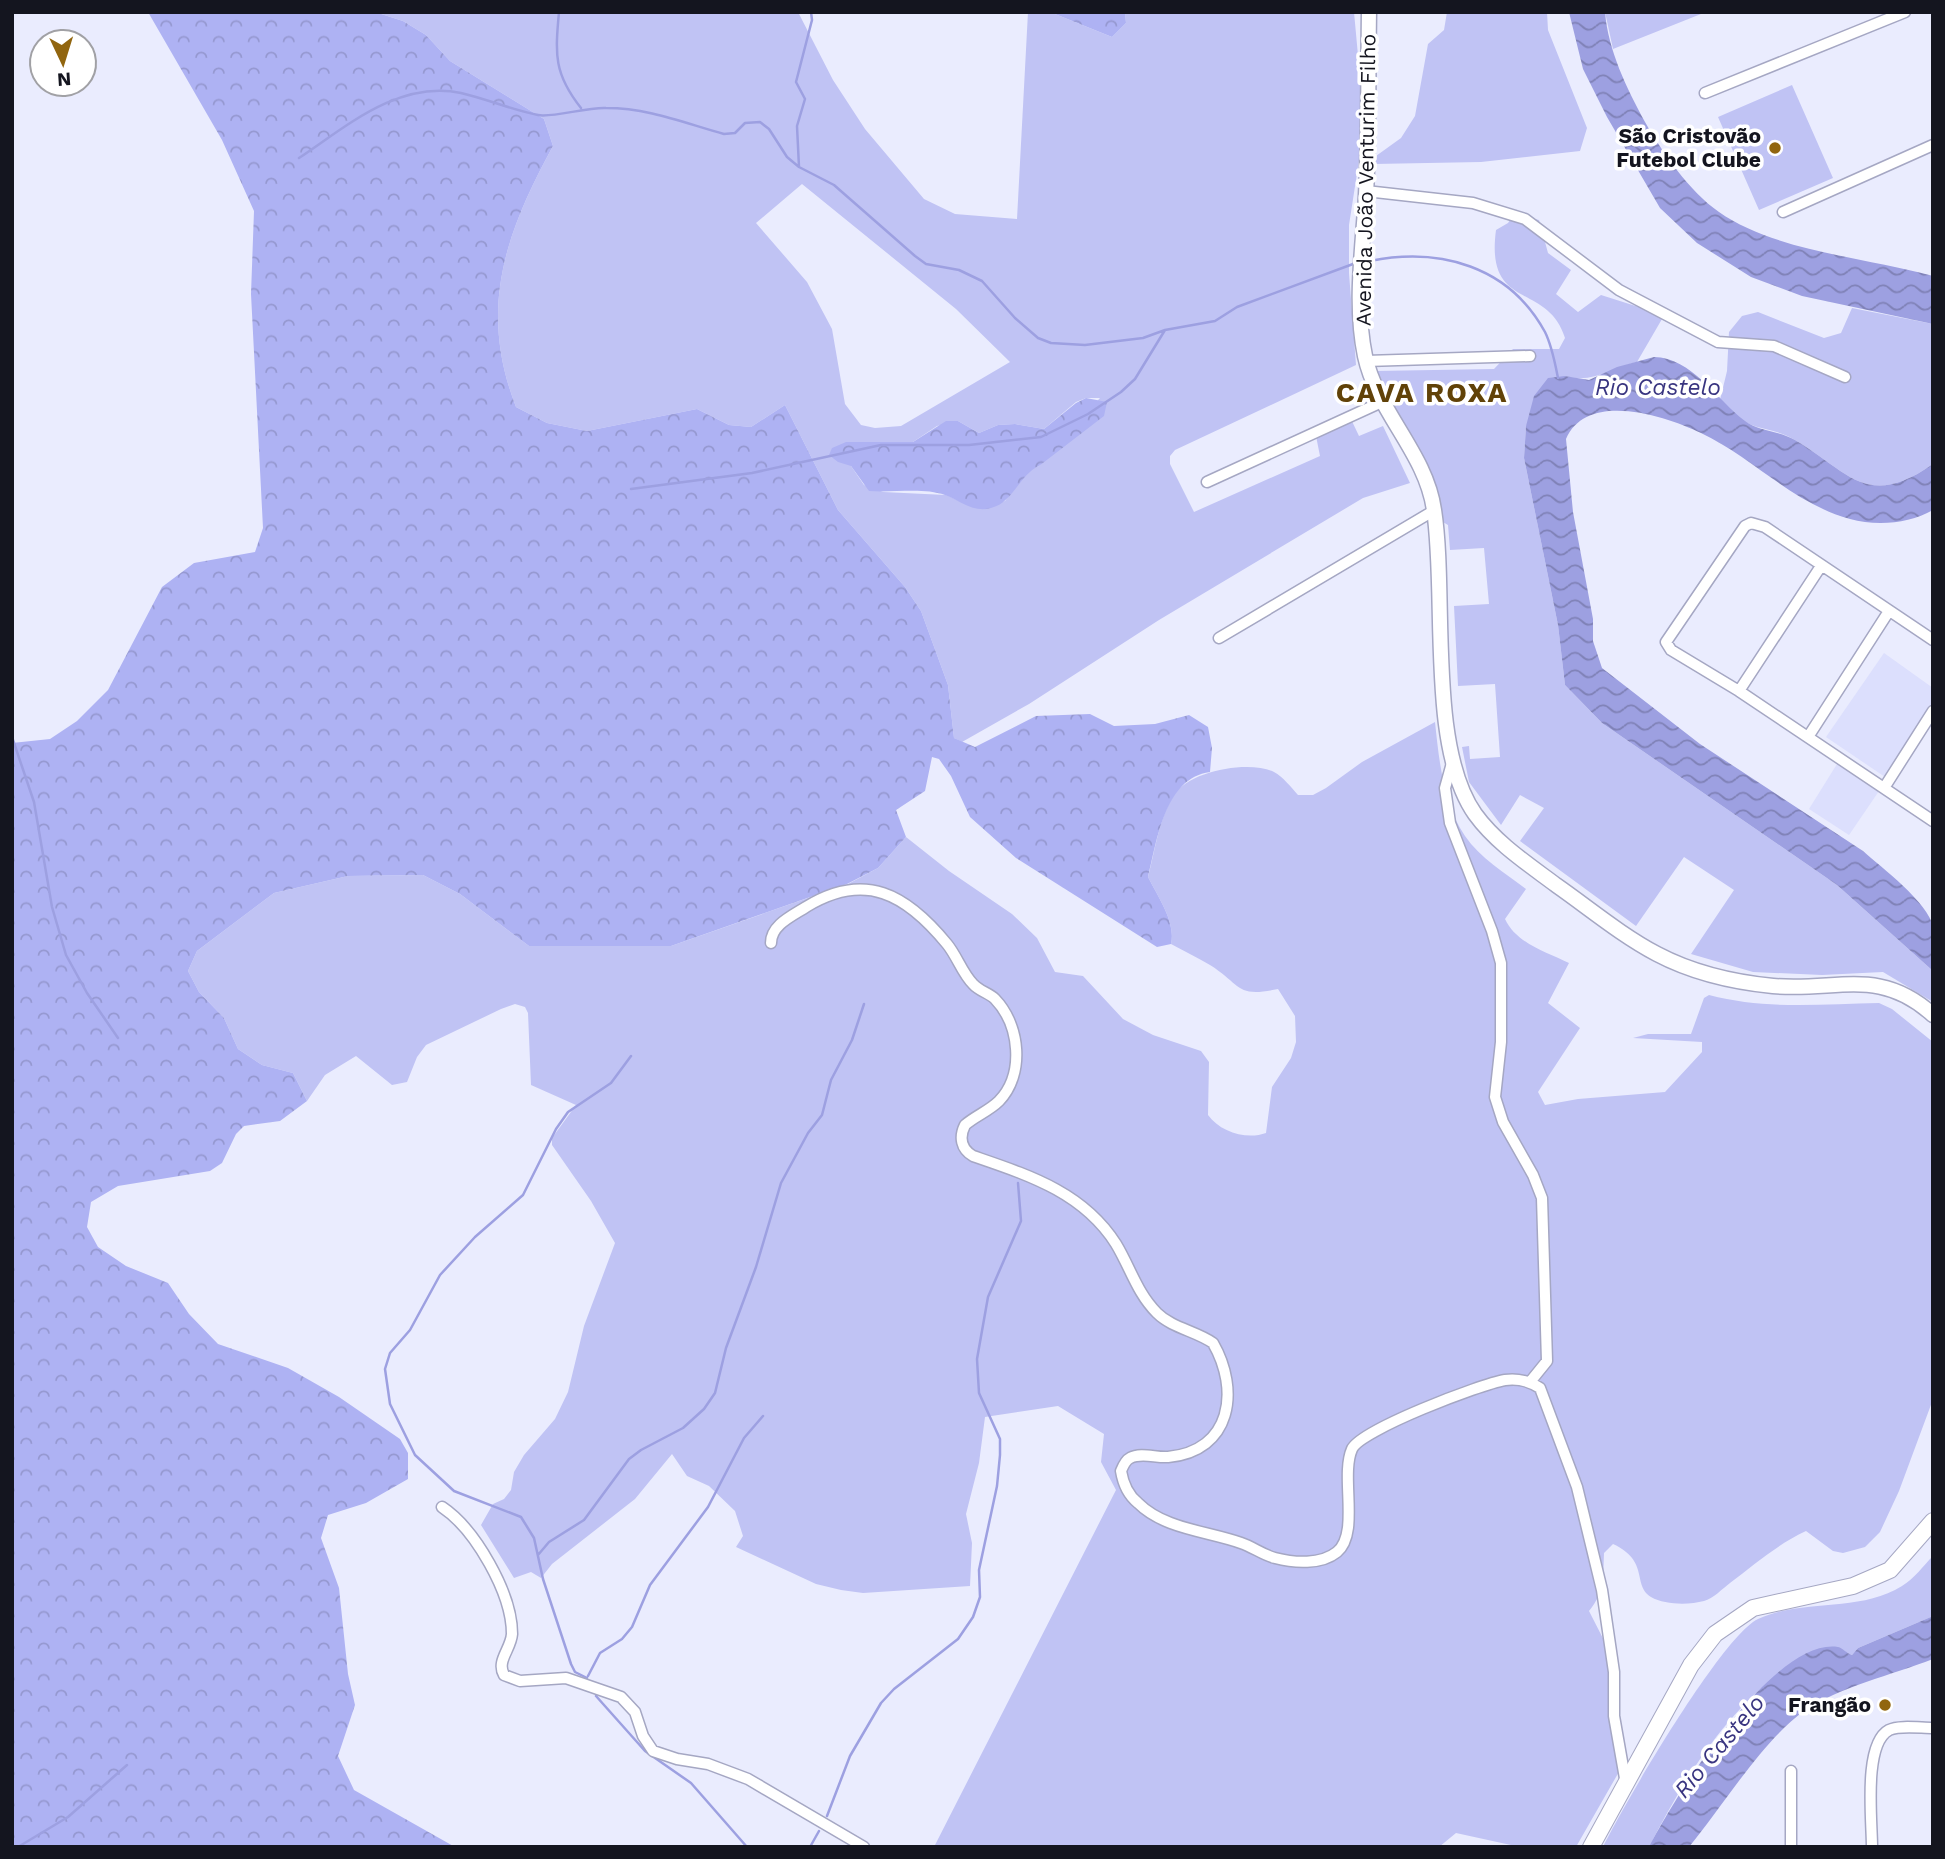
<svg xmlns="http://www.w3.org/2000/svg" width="1945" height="1859" viewBox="0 0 1945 1859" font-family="'Work Sans',sans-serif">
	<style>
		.built { fill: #dcdffd }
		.green { fill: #c0c3f4; fill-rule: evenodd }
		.forest { fill: url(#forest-crowns) }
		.water { fill: url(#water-waves) }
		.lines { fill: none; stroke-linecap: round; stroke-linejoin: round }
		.stream { stroke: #9da0e1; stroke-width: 2.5 }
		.minor-casing { stroke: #a5a7c3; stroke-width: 13 }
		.tertiary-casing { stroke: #a5a7c3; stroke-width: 17 }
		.secondary-casing { stroke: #a5a7c3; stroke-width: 18 }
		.minor { stroke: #fff; stroke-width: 10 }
		.tertiary { stroke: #fff; stroke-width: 14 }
		.secondary { stroke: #fff; stroke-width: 16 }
		.poi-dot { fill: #91650f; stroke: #fff; stroke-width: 2.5 }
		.labels { text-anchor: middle; stroke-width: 7; stroke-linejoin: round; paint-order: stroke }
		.poi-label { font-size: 21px; font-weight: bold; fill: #14151f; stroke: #fff; text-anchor: end }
		.street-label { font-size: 21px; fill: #14151f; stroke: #fff }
		.water-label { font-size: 23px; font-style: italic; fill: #393580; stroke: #fff }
		.district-label { font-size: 28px; font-weight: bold; letter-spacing: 2px; fill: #614208; stroke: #fff }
	</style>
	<defs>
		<pattern id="forest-crowns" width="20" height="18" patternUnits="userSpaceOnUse" patternTransform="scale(1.75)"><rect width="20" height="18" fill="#aeb2f3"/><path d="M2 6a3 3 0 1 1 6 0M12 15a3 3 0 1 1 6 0" fill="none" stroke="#9598d0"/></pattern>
		<pattern id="water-waves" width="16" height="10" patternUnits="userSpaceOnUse" patternTransform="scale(1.75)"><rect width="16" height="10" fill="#9da0e1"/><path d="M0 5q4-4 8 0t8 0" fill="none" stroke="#7f81b6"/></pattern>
	</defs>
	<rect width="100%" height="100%" fill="#eaecfe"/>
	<path class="built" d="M1884,653L1933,688V705L1885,777L1826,737Z
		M1837,764L1879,791L1849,835L1809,809Z"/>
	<path class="green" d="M375,12H798L833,80L865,129L924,199L955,214L1017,219L1028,12H1050L1112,37L1126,23L1125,12H1354L1362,99L1360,154L1349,225V273L1356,365L1175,450L1170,456V464L1194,512L1320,456L1315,431L1349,415L1359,436L1383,426L1410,483L1363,498L1159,620L1029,704L962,742L954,738L948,685L921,611L905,587L838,510L785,405L751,427L729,425L697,409L587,431L547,423L516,407C478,309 505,234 553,146L544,119L450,61L426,35L403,21ZM802,184L956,309L1010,362L901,426L875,428L861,425L845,404L832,329L807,282L756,223ZM1086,398H1100L1039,466L1027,471L1005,501L975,508L946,495L883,492L864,485L851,466L846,442H913L937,426L958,421L979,433L998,425L1015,424L1044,429L1076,402Z
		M1447,12H1547L1548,30L1587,128L1580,151L1481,162L1374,164L1376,156L1401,138L1415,116L1428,44L1444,30Z
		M1605,12H1706L1613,49Z
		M1792,85L1833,178L1759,210L1718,117Z
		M1514,214L1539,220L1548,253L1571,270L1556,294L1578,312L1601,295L1645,309L1662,319L1637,362C1611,368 1593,384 1565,376L1526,426L1524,458L1558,625L1565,685L1602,723L1837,885L1933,971V1002L1883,972L1822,975L1753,972L1691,954L1734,890L1684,857L1636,926L1520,841L1544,808L1520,795L1501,825L1469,782L1462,747L1469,746L1470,759L1500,757L1495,684L1458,686L1454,606L1489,604L1484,548L1450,550L1448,525L1436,518L1374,371L1494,369L1513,349H1559L1565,338C1547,281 1485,312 1496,230L1508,223Z
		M1852,308L1933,324V464C1867,510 1850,473 1795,440C1781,431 1764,430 1749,424C1739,420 1729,407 1720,400L1727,371L1729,332L1742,316L1758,312L1824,338L1841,333Z
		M1435,722C1439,759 1443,804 1465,836C1480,858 1505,873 1526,889L1505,919C1516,943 1546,952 1569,963L1548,1003L1580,1028L1538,1092L1545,1105L1578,1099L1665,1092L1702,1052V1042L1633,1038L1648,1034H1691L1704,998L1709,995C1766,1010 1821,1004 1879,1003L1892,1009L1933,1042L1932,1402L1899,1491L1880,1532L1865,1547L1843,1553L1833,1551L1806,1531C1778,1544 1755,1564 1730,1583C1723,1588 1713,1599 1704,1601C1689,1605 1665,1605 1651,1597C1632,1585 1650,1561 1613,1544L1604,1553C1603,1576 1605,1592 1589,1611L1613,1658L1620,1770L1576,1847H1520L1456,1833L1439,1847H934L1116,1490L1101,1462L1104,1434L1058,1406L985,1417L979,1463L966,1514L972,1543L970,1586L863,1593L841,1590L816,1584L736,1547L743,1536L735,1511L709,1486L687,1476L672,1454L635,1499L552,1564L541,1578L531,1572L514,1578L481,1525L493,1504L504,1499L511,1490L514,1472L524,1455L555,1419L568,1392L584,1326L615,1243L591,1201L552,1145V1138L576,1105L531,1085L528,1013L525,1007L515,1004L501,1009L426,1045L417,1057L407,1082L392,1085L356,1056L325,1075L307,1101L293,1073L262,1065L238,1049L224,1018L199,992L188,971L197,951L274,893L348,876L423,875L460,894L529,946H671L848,884L878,868L906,837L949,871L1012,914L1037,938L1055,972L1083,976L1123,1019L1153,1035L1201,1051L1209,1062L1208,1115C1220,1132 1247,1140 1266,1133L1272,1087L1291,1058L1296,1042L1295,1016L1278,989C1235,998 1242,985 1210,965C1198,958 1184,951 1171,944C1176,922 1158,897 1148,877C1155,851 1159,818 1174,795C1189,771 1249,760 1274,772C1283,777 1291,787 1298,795H1313L1326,788L1362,762Z
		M1933,1556V1616L1858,1648L1852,1655C1847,1653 1842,1649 1837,1648C1826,1645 1812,1654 1802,1659C1732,1699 1685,1777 1649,1847H1603C1624,1804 1722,1636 1758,1619C1804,1598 1859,1613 1902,1586C1914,1579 1923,1566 1933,1556Z"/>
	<path class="forest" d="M148,12H375L403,21L426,35L450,61L544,119L553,146C505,234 478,309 516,407L547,423L587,431L697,409L729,425L751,427L785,405L838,510L905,587L921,611L948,685L954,738L975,747L1036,716L1090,714L1114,726L1155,724L1189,715L1208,727L1212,748L1210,772C1164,778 1157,842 1148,877C1158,897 1176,922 1171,944L1157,947L1016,858L970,817L951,776L939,759L932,757L925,791L896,810L906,837L878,868L847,884L671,946H529L460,894L423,875L348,876L274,893L197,951L188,971L199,992L224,1018L238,1049L262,1065L293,1073L307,1101L280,1121L244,1126L236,1134L222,1163L210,1171L118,1186L91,1202L87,1227L98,1247L126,1266L168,1283L189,1314L218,1344L288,1368L339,1397L400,1439L408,1453V1479L366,1503L328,1515L321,1538L339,1588L348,1674L355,1705L338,1756L354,1790L455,1847H12V743L50,739L77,721L108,690L162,587L194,563L255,552L263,528L251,294L254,211L222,140Z
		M1050,12H1125L1126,23L1112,37Z
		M1086,398L1107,402L1104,416L1039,466C1019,475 1013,503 991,508C973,513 961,501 945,495C923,487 893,493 869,491L851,466L838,462L829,455L832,448L846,442H913L946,421H958L979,433L998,425L1015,424L1044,429L1076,403Z"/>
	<path class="water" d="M1569,12H1605C1608,50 1627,89 1645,122C1663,153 1689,191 1719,212C1774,251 1868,258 1933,276V324L1802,296L1751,277L1697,243L1660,208L1607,117L1583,69Z
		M1654,357C1691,357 1718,401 1745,421C1758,431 1780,431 1795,440C1850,473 1867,510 1933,464V510C1909,524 1876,526 1850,519C1794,504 1752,457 1701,433C1666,416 1587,390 1566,439L1573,512L1593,619V641L1602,668L1700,744L1863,851C1881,867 1929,903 1933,927C1935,940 1933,957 1933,971L1837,885L1602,723L1565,685L1558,625L1524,458L1526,426L1534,396L1548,378L1565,376L1589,380L1617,367Z
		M1933,1616V1659C1892,1675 1839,1687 1804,1711C1763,1740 1722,1807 1689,1847H1649C1674,1798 1773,1637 1838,1647C1843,1648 1846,1653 1852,1655L1858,1648Z"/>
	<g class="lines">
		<path class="stream" d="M559,12C555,55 554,74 581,108
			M299,158C347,126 399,80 461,93C487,99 512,110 538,115C552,118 587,107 606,108C649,108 684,123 724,134L735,133L745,123L760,122L769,129L787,157L799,167L834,185L915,256L926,264L959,270L982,281L1015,318L1038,338L1051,343L1085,345L1143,338L1165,330L1215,321L1237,307L1353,264
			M799,167L797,126L805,99L796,82L812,20L811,12
			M1370,261C1440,247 1509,266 1545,332C1552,346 1555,363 1558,378
			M631,489L752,473L881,445H969L1041,437L1088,414L1121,392L1135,379L1165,330
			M12,737L34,802L52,907L66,955L87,993L118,1038
			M538,1555L549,1542L584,1520L629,1459L641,1450L683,1428L704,1409L715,1393L726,1348L756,1267L781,1183L808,1133L822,1115L831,1080L852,1040L864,1004
			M588,1676L600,1653L622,1639L632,1627L650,1585L708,1507L744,1438L763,1416
			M587,1678L575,1672L571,1664L543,1579L534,1538L521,1517L454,1491L415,1455L390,1404L385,1369L390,1353L410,1330L440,1275L475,1237L523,1195L556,1129L568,1112L611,1083L631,1056
			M596,1696L645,1751L691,1783L747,1847
			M827,1816L850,1756L881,1703L894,1689L958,1639L973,1617L980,1597L979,1570L997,1486L1000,1455V1439L979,1393L977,1359L988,1297L1021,1221L1018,1183
			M18,1847L68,1817L127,1765
			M810,1847L819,1831"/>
		<defs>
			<path id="minor" d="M1705,93L1905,12
				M1366,191L1473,203L1525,219L1619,290L1718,342L1774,346L1845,377
				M1783,212L1933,145
				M1366,361L1530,356
				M1207,482L1384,401
				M1219,638L1435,510
				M1933,640L1765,527L1751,523L1745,526L1666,642L1671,650L1739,691L1933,821
				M1739,691L1821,566
				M1808,737L1889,611
				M1452,763L1445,788L1450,823L1492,931L1501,963V1042L1495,1097L1503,1122L1533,1175L1542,1198L1547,1361L1530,1382
				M1884,788L1933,711
				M771,943C771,925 792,916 806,907C865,871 906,894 947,944C957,956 962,973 973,984C979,991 989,993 995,999C1020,1025 1025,1074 999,1101C989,1111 975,1116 965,1125C959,1137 961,1149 973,1156C1028,1175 1083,1192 1116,1244C1130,1267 1137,1293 1157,1313C1172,1328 1196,1331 1213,1343C1240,1390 1232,1451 1168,1457C1156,1458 1141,1452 1130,1458C1126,1460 1123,1466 1121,1471C1123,1483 1128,1495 1138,1503C1164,1529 1207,1531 1241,1543C1253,1547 1263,1555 1275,1558C1294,1563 1321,1565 1337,1552C1360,1533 1340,1476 1352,1449C1360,1430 1481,1384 1505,1380C1519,1378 1529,1381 1540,1388L1577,1487L1602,1590L1614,1672V1716L1626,1784
				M442,1507C475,1529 512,1593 512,1634C511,1649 496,1661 504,1675L520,1681L566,1678L621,1697L635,1712L643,1736L653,1751L677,1759L708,1764L748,1779L864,1847
				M1791,1847V1771
				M1872,1847C1872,1820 1863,1744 1889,1730C1899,1725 1920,1728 1933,1728"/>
			<path id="tertiary" d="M1369,12C1368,73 1369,134 1366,195C1363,248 1354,303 1365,356C1377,412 1426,453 1434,510C1447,594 1427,746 1475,814C1496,843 1528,864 1556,885C1589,908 1621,935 1657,954C1693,973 1732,982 1773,986C1837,992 1879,966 1933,1015"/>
			<path id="secondary" d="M1591,1847L1691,1665L1715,1634L1753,1608L1853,1586L1890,1570L1933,1521"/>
		</defs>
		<use href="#minor" class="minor-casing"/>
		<use href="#tertiary" class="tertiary-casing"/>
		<use href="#secondary" class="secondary-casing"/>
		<use href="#minor" class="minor"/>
		<use href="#tertiary" class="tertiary"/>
		<use href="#secondary" class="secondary"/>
	</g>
	<g class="poi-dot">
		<circle cx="1775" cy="148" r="7"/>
		<circle cx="1885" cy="1705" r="7"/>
	</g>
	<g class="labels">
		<g class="poi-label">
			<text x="1761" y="143">São Cristovão<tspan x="1761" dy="24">Futebol Clube</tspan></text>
			<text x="1871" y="1712">Frangão</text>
		</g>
		<g class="street-label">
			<text transform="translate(1366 180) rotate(-89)" y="7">Avenida João Venturim Filho</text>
		</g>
		<g class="water-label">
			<text x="1658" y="395">Rio Castelo</text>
			<text transform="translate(1719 1746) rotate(-50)" y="8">Rio Castelo</text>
		</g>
		<g class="district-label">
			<text x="1422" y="402">CAVA ROXA</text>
		</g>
	</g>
	<rect width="1945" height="1859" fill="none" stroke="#14151f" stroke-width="28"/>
	<g transform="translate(63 63) rotate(176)"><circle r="33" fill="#ffffff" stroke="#a1a1a5" stroke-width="2"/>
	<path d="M0-5L12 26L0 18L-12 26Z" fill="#91650f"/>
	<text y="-10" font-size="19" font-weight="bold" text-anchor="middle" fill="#14151f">N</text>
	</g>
</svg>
